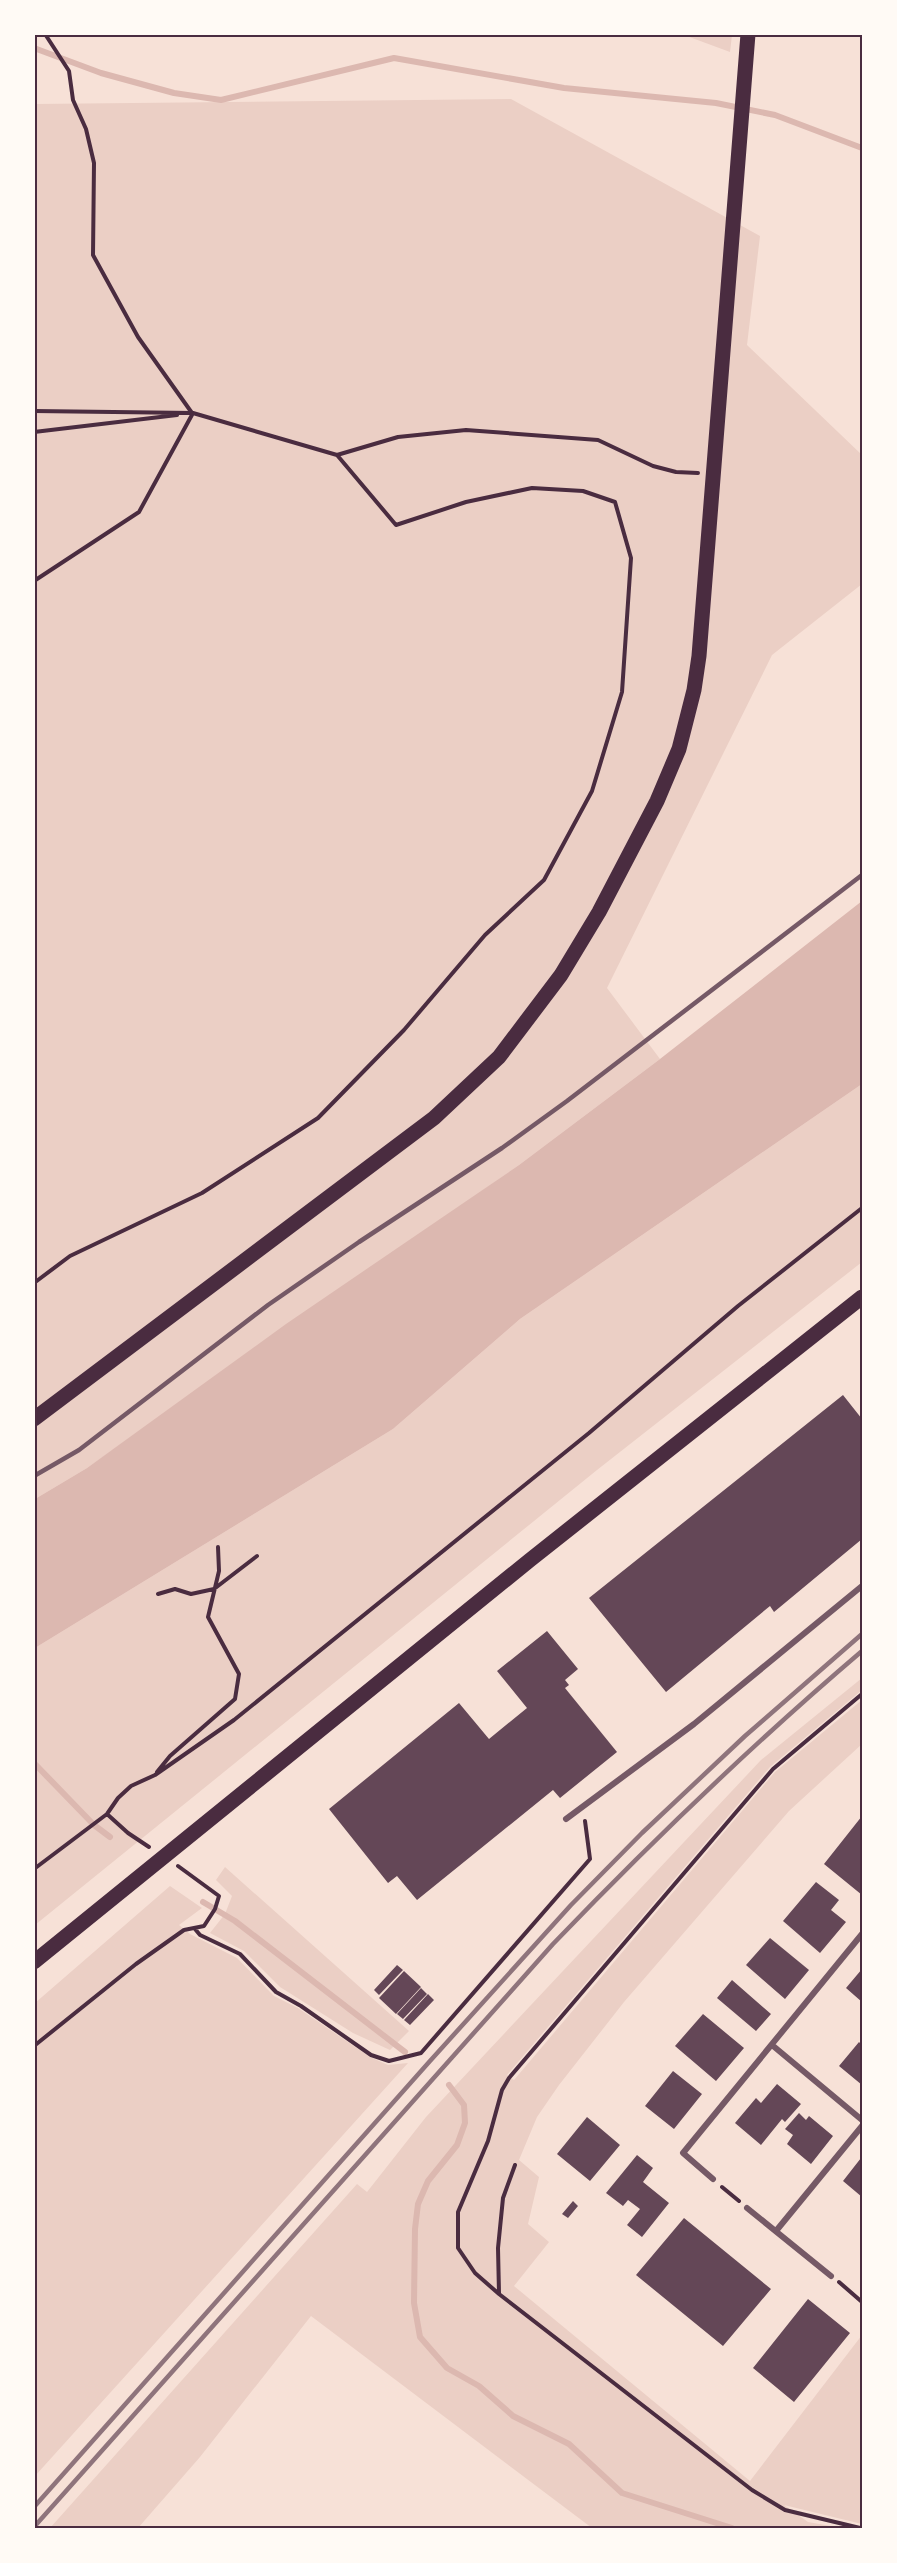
<svg xmlns="http://www.w3.org/2000/svg" width="897" height="2563" viewBox="0 0 897 2563" font-family="Merriweather,serif">
	<style>
		.green { fill: #ebcfc5 }
		.water { fill: #dcb8b0 }
		.lines { fill: none; stroke-linecap: round; stroke-linejoin: round }
		.stream { stroke: #dcb8b0; stroke-width: 6 }
		.building { fill: #644757 }
		.path { stroke: #4a2c40; stroke-width: 4 }
		.service { stroke: #755966; stroke-width: 4.5 }
		.minor { stroke: #755966; stroke-width: 6 }
		.primary { stroke: #4a2c40; stroke-width: 15 }
		.rail { stroke: #8f747c; stroke-width: 4.5 }
		.neatline { fill: none; stroke: #4a2c40; stroke-width: 2 }
	</style>
	<rect width="100%" height="100%" fill="#f7e1d7"/>
	<path class="green" d="M684,35H732L730,52Z
		M511,99L760,236L747,345L862,455V584L772,655L607,988L660,1059L519,1165L87,1468L35,1499V104Z
		M862,1084V1262L597,1470L35,1925V1648L393,1429L520,1319Z
		M862,1678V1690L770,1767L507,2075L514,2080L775,1772L862,1700V1744L789,1811L624,2002L559,2085L537,2117L519,2160L539,2177L528,2224L549,2242L514,2286L750,2481L862,2335V2524L784,2505L808,2522L842,2528H592L311,2316L200,2457L138,2528H50L357,2184L367,2192L426,2117L761,1760Z
		M225,1867L409,2031L390,2050L353,2033L280,1987L244,1951L210,1933L225,1914L232,1896L216,1880Z
		M170,1886L202,1908L179,1925L190,1934L237,1958L274,1996L298,2008L370,2057L388,2065L408,2063L35,2476V2003Z"/>
	<path class="water" d="M862,901V1084L520,1319L393,1429L35,1648V1499L87,1468L286,1324L519,1165L660,1059Z"/>
	<g class="lines">
		<path class="stream" d="M34,48L101,73L174,93L221,100L394,58L564,88L716,103L775,115L862,148
			M34,1763L94,1825L110,1837
			M203,1902L235,1921L405,2052
			M449,2085L464,2105L465,2123L457,2145L428,2181L418,2204L415,2229L414,2303L420,2337L447,2368L479,2386L513,2416L569,2444L622,2493L732,2528"/>
	</g>
	<path class="building" d="M843,1395L862,1419V1539L774,1612L770,1606L666,1692L589,1598Z
		M547,1631L578,1669L565,1680L569,1685L565,1688L617,1752L560,1798L553,1790L417,1900L397,1876L388,1883L329,1809L459,1703L489,1739L527,1708L497,1671Z
		M862,1816V1895L824,1864Z
		M816,1882L839,1900L831,1910L846,1922L820,1953L783,1921Z
		M770,1938L809,1970L785,1999L746,1965Z
		M397,1965L403,1970L379,1995L374,1990Z
		M862,1969V2002L846,1988Z
		M404,1971L421,1987L396,2014L379,1998Z
		M732,1980L771,2014L756,2031L717,1998Z
		M421,1988L427,1994L403,2019L397,2014Z
		M428,1994L434,2000L410,2025L404,2020Z
		M703,2014L744,2048L716,2081L675,2046Z
		M859,2042L862,2045V2085L839,2066Z
		M673,2071L702,2094L674,2129L645,2106Z
		M777,2084L801,2104L785,2122L782,2119L761,2145L735,2123L756,2098L761,2103Z
		M799,2113L806,2120L809,2116L833,2136L811,2164L787,2144L793,2135L785,2129Z
		M587,2117L620,2145L590,2181L557,2154Z
		M637,2155L653,2168L643,2182L669,2203L642,2237L627,2225L640,2209L628,2200L623,2206L606,2193Z
		M861,2158L862,2160V2197L843,2181Z
		M573,2201L578,2206L568,2218L562,2214Z
		M684,2218L771,2289L723,2346L636,2275Z
		M808,2299L850,2333L794,2402L753,2368Z"/>
	<g class="lines">
		<path class="path" d="M45,34L69,71L73,100L86,129L94,163L93,255L138,337L192,413
			M34,411L193,413L337,455L398,437L466,430L598,440L653,466L676,472L698,473
			M34,432L177,415
			M34,581L139,512L193,413
			M34,1283L70,1256L202,1193L318,1118L404,1030L485,935L544,880L592,791L622,692L631,558L615,502L583,491L532,488L466,502L396,525L337,455
			M158,1594L175,1589L191,1594L214,1589L257,1556
			M157,1772L170,1756L235,1699L239,1674L208,1617L219,1571L218,1547
			M107,1814L128,1833L149,1847
			M34,1869L107,1814L118,1798L131,1786L155,1775L234,1720L589,1433L738,1306L862,1208
			M195,1929L200,1935L240,1954L276,1992L301,2006L371,2055L389,2061L421,2053L590,1859L585,1821
			M34,2046L136,1964L184,1930L204,1926L215,1909L219,1896L178,1866
			M722,2187L739,2201
			M839,2282L862,2302
			M499,2293L498,2248L503,2198L515,2165
			M860,2528L785,2510L752,2490L499,2294L475,2273L458,2248V2212L488,2141L502,2090L509,2078L773,1769L862,1694"/>
		<path class="service" d="M34,1476L79,1450L268,1305L359,1242L502,1148L567,1101L862,875"/>
		<path class="minor" d="M566,1819L694,1724L862,1586
			M772,2045L862,2120
			M713,2179L683,2153L862,1934
			M747,2208L831,2276
			M776,2231L862,2126"/>
		<path class="primary" d="M34,1419L434,1118L499,1057L561,975L599,912L657,801L679,749L694,690L699,656L748,34
			M34,1962L530,1560L862,1297"/>
		<path class="rail" d="M34,2507L430,2061L571,1905L642,1833L745,1736L862,1634
			M34,2527L553,1944C652,1841 754,1743 862,1651"/>
	</g>
	<rect width="897" height="2563" fill="none" stroke="#fffaf5" stroke-width="72"/>
	<rect x="36" y="36" width="825" height="2491" class="neatline"/>
</svg>
